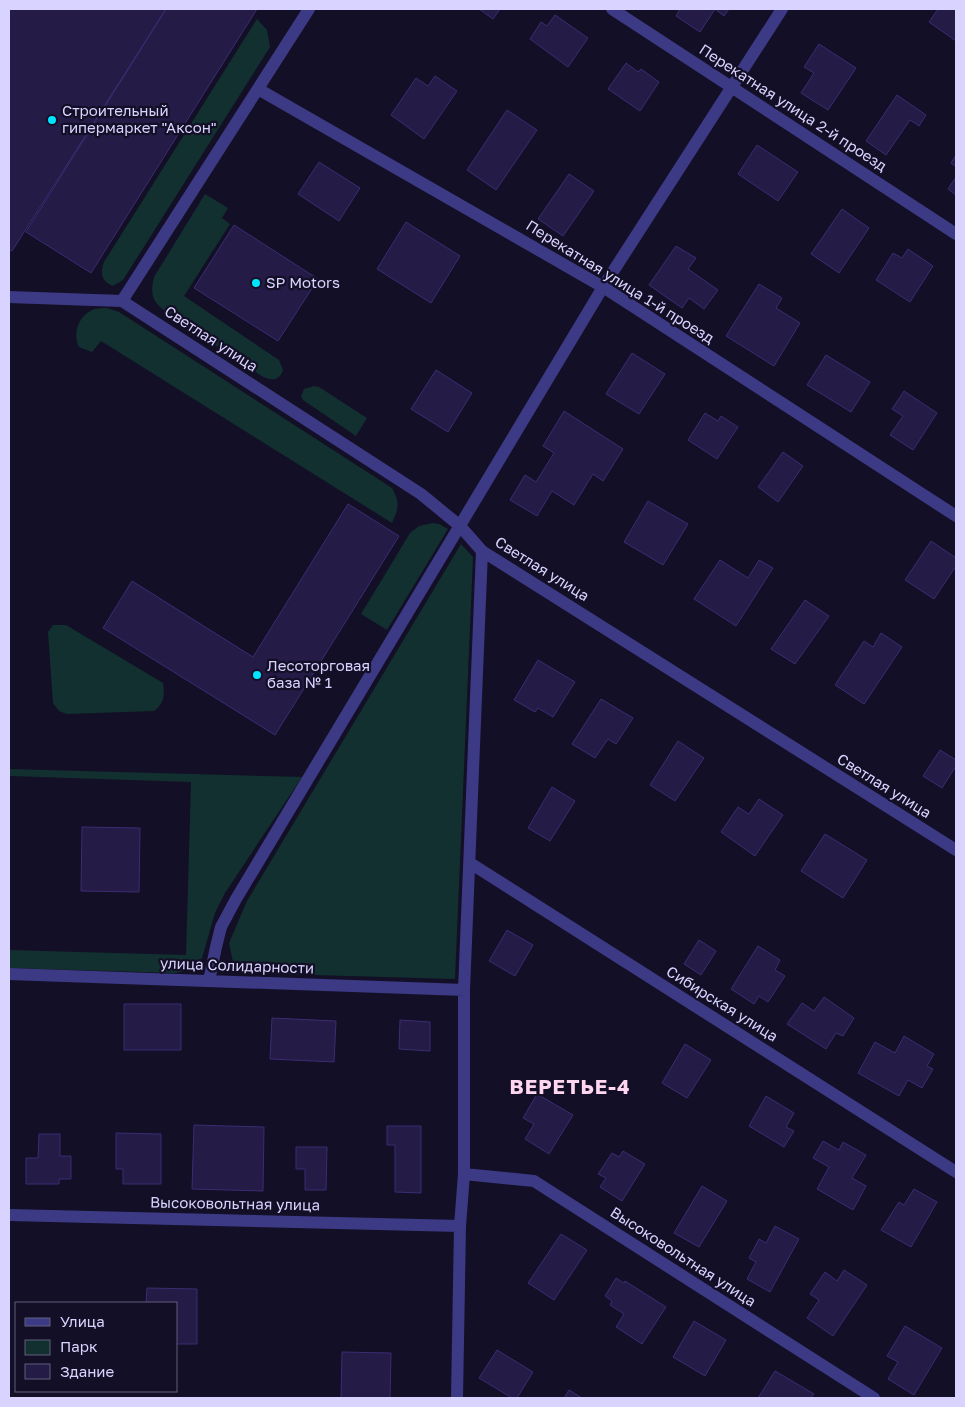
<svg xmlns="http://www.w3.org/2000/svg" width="965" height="1407" viewBox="0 0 965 1407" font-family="'Golos Text',sans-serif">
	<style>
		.green { fill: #12302f }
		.building { fill: #241b47; stroke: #3b2d73 }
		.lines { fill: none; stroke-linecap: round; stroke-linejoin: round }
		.minor { stroke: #3d3a85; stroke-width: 12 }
		.poi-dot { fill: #00e5ff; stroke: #130f26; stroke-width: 2 }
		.labels { text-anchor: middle; stroke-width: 4.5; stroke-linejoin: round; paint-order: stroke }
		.street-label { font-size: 15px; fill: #d9d4ff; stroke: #130f26 }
		.poi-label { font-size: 15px; fill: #d9d4ff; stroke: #130f26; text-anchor: start }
		.district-label { font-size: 20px; font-weight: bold; letter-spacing: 1px; fill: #ffd6f0; stroke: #130f26 }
	</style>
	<rect width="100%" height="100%" fill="#130f26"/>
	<path class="green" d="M257,19L267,30L270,47L123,280L113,286C101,281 100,273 104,262Z
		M205,194L228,208L222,218L230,224L184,296L279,360L283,370C279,382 270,381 260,375L170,315C154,303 149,298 154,277Z
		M107,308L119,312L392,488C400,503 399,508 392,523L101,341L92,352L79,347C72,333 79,314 95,309C98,308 103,308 107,308Z
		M314,386L319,387L367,418L356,436L303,400L301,396L304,389Z
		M433,523L439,524L448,529L387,630L361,614L410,533L419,526Z
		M461,544L473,557L455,979L279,974L249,971L233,962L229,943L247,901Z
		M53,625H66L163,683C165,696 164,703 154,711L67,714L59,711L53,703L48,632Z
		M9,769L302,777L225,893L215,913L202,958L188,970L176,973L9,968V950L186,955L191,782L9,776Z"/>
	<path class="building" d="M9,9H166L12,251L9,249Z
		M166,9H257L91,273L26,232Z
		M479,9H500L493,19Z
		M680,9H729L724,16L715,9L700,32L676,16Z
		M938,9H956V41L929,22Z
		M555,15L588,38L568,67L530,39L541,22L547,26Z
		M819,44L856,68L828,110L801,93L814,73L804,67Z
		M626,63L638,72L641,69L659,82L640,111L608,89Z
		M435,76L457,91L424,139L391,115L416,78L428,86Z
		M897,95L926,115L919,126L910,120L886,155L866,141Z
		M507,110L537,130L496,190L467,170Z
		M757,145L798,172L778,201L738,174Z
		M956,155V167L951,163Z
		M319,162L360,188L339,221L298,194Z
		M569,174L594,191L563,236L538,219Z
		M956,177V195L948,189Z
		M842,209L869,228L839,273L811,254Z
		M406,222L460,256L431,303L377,269Z
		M234,225L318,279L278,341L194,288Z
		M676,246L696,258L688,269L718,290L704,309L689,298L682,308L649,285Z
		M908,249L933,266L910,302L876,280L893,253L902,258Z
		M759,284L782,298L776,308L800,323L774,366L726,336Z
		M632,353L665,374L639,414L606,394Z
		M826,355L870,382L851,412L807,385Z
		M436,370L472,393L448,432L411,409Z
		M904,391L937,413L913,450L890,435L903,416L892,409Z
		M564,411L623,449L603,481L593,474L574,505L552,491L537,516L510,500L525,475L536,482L554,453L543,446Z
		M705,413L718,421L721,416L738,427L717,459L688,440Z
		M783,452L803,466L778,502L758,487Z
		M648,501L688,524L663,565L624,542Z
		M348,504L399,536L275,735L103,628L132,581L253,657Z
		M931,541L956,558V566L934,599L905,580Z
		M720,560L748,578L759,560L773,568L736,626L694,599Z
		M805,600L829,616L795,664L771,649Z
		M881,633L902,647L864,704L835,685L864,641L873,647Z
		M538,660L575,682L553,717L538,708L535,712L514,700Z
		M601,699L633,718L616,744L608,739L595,758L572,744Z
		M678,741L704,758L675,801L650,785Z
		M940,750L956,760V766L942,788L923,776Z
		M552,787L575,801L550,841L528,828Z
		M759,799L783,815L755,856L721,832L738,807L749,814Z
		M82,827L140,828L139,892L81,891Z
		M825,834L867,860L843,898L801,871Z
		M507,930L533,945L515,976L489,961Z
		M699,940L716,951L701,975L684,964Z
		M758,946L780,960L775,970L785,976L768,1002L759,996L754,1004L731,989Z
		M824,997L854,1018L843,1036L836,1033L826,1049L787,1024L802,1003L814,1011Z
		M124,1004H181V1050H124Z
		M272,1018L336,1021L334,1062L270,1059Z
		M400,1020L430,1022V1051L399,1049Z
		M904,1036L934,1054L927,1066L933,1069L922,1088L908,1080L899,1096L858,1073L875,1042L895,1053Z
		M685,1044L711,1060L687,1098L662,1083Z
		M537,1094L573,1115L549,1154L525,1139L534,1124L523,1118Z
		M766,1096L794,1113L786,1127L794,1131L784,1147L749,1126Z
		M194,1125L264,1127L263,1191L192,1189Z
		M387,1126H421V1193L395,1192V1145H387Z
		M116,1133L161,1134V1184H123V1169H116Z
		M39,1134H60V1156H71V1179H59V1184H26V1158H38Z
		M823,1141L839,1150L843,1142L866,1155L852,1178L866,1186L853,1210L817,1189L829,1167L813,1158Z
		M296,1147H327L326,1190H305V1169H296Z
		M623,1151L645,1164L622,1201L600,1187L606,1178L598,1174L612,1153L619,1157Z
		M702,1186L727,1201L699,1247L674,1233Z
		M914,1189L937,1202L911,1247L881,1230L899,1202L904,1205Z
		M775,1226L799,1239L770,1292L747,1279L756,1262L749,1258L759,1239L766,1243Z
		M561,1234L587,1250L554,1300L528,1283Z
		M844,1270L867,1285L833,1336L807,1318L819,1300L810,1294L825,1272L837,1281Z
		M616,1278L624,1283L625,1281L666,1307L642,1344L616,1327L624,1314L610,1305L612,1301L605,1296Z
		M147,1288L197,1289V1344H176V1303H146Z
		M694,1321L726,1340L705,1376L673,1357Z
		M905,1326L942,1348L914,1395L888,1379L898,1362L887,1356Z
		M497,1350L533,1372L517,1398H512L479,1378Z
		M342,1352L391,1353L390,1398H341Z
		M775,1371L814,1394L811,1398H758Z
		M569,1390L582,1398H564Z"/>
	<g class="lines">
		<path class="minor" d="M612,9L956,234
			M258,89L603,287L956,516
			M9,297L122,301
			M122,301L421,494L460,526L482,551L956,850
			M122,301L309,9
			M470,863L956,1172
			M9,974L464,990
			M209,981L216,947L221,927L236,899L603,287L782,9
			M464,1174L534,1181L874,1398
			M9,1215L460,1226
			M457,1398L460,1226L464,1174V990L482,551"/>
	</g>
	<g class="poi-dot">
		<circle cx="52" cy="120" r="5"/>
		<circle cx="256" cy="283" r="5"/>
		<circle cx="257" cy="675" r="5"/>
	</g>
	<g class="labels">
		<g class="street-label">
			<text transform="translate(793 108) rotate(33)" y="5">Перекатная улица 2-й проезд</text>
			<text transform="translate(620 282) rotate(32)" y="5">Перекатная улица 1-й проезд</text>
			<text transform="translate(211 339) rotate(33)" y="5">Светлая улица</text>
			<text transform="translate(542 569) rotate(32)" y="5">Светлая улица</text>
			<text transform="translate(884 786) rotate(32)" y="5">Светлая улица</text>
			<text transform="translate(237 966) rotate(2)" y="5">улица Солидарности</text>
			<text transform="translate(722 1004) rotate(32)" y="5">Сибирская улица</text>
			<text transform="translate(235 1204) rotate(1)" y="5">Высоковольтная улица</text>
			<text transform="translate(683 1257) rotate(33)" y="5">Высоковольтная улица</text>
		</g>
		<g class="poi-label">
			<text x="62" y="116">Строительный<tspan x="62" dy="17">гипермаркет "Аксон"</tspan></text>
			<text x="266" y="288">SP Motors</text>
			<text x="267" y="671">Лесоторговая<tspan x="267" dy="17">база № 1</tspan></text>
		</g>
		<g class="district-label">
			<text x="570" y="1094">ВЕРЕТЬЕ-4</text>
		</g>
	</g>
	<rect width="965" height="1407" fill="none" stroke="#d9d4ff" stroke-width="20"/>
	<rect x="15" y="1302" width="162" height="90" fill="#130f26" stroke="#625e7d"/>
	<rect x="25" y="1318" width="25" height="8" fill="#3d3a85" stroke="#625e7d"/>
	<text x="60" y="1327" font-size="15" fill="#d9d4ff">Улица</text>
	<rect x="25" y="1340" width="25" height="15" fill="#12302f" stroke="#625e7d"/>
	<text x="60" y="1352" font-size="15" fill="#d9d4ff">Парк</text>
	<rect x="25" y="1364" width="25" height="15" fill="#241b47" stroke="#625e7d"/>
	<text x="60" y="1377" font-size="15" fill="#d9d4ff">Здание</text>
</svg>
